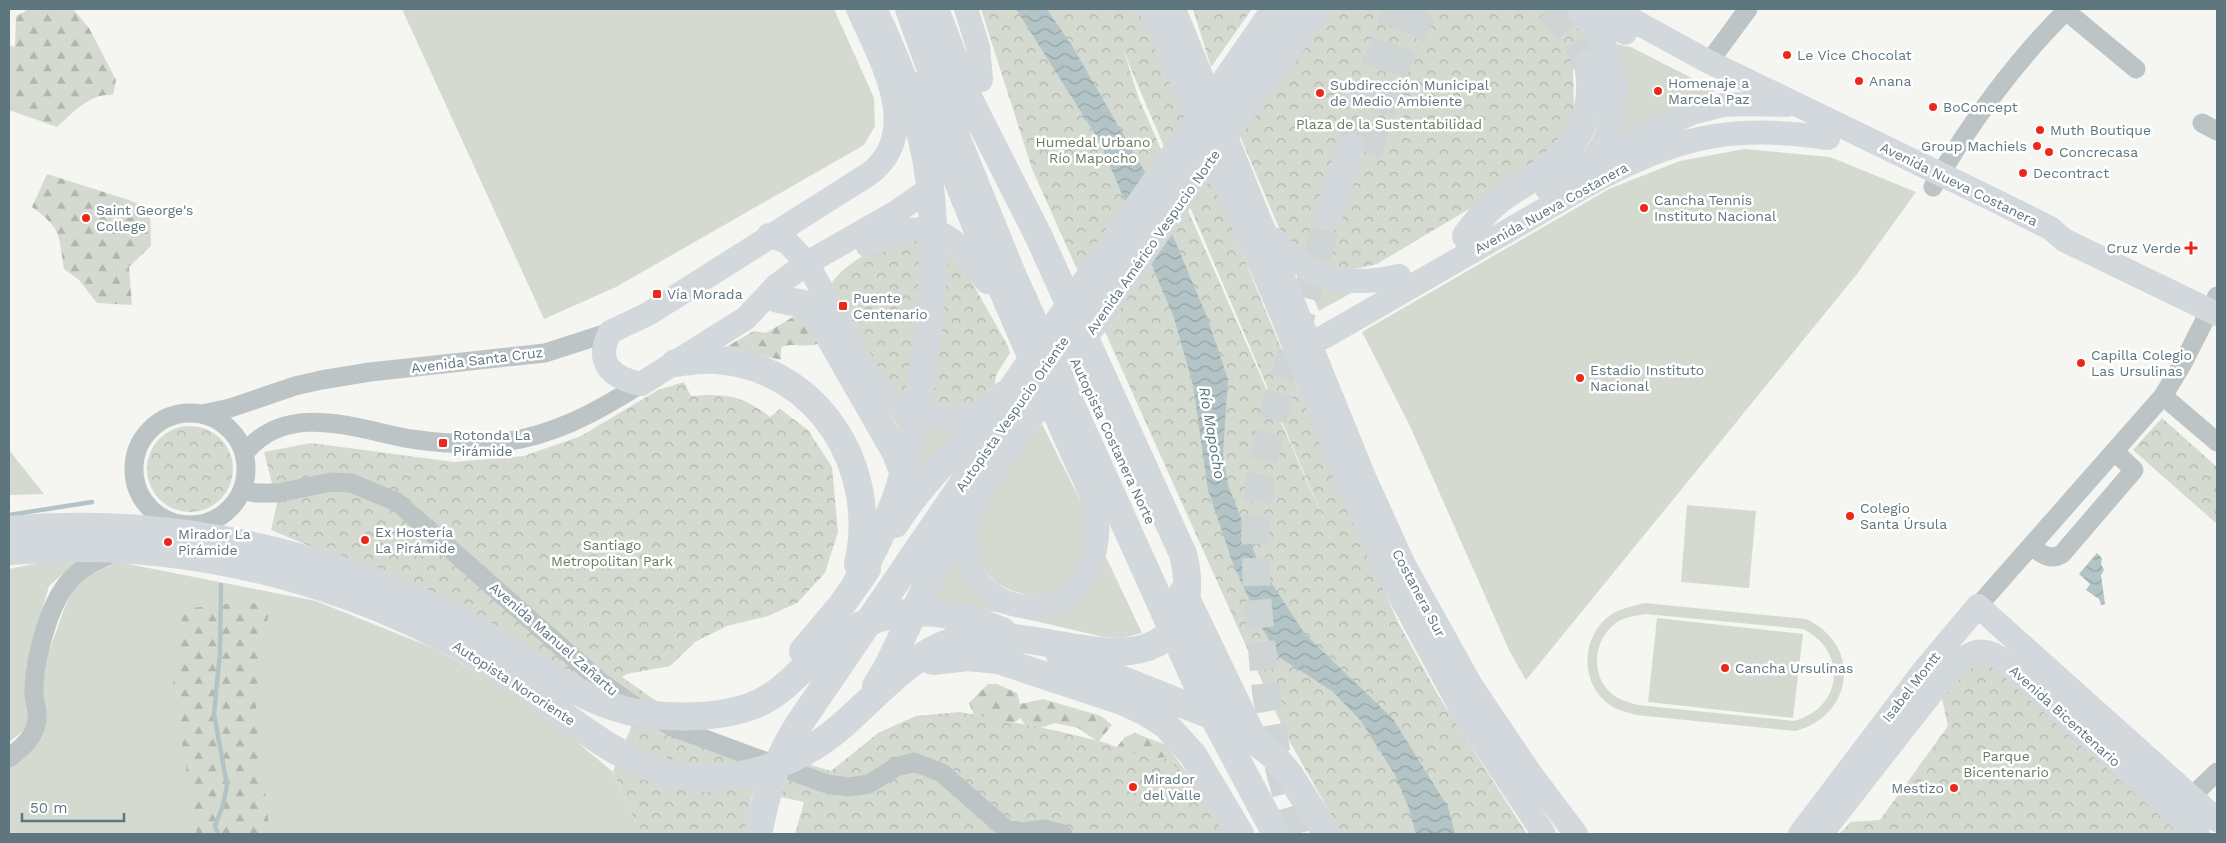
<svg xmlns="http://www.w3.org/2000/svg" width="2226" height="843" viewBox="0 0 2226 843" font-family="'Work Sans',sans-serif">
	<style>
		.grass { fill: #d5dad0; fill-rule: evenodd }
		.forest { fill: url(#forest-firs) }
		.park { fill: url(#park-crowns); fill-rule: evenodd }
		.water { fill: url(#water-waves) }
		.lines { fill: none; stroke-linecap: round; stroke-linejoin: round }
		.stream { stroke: #b3c4c6; stroke-width: 4.5 }
		.highway-tunnel { stroke: #cfd5d4; stroke-width: 28; stroke-dasharray: 28 14; stroke-linecap: butt }
		.minor { stroke: #bdc4c6; stroke-width: 19 }
		.major { stroke: #d2d8db; stroke-width: 24 }
		.highway { stroke: #d2d8db; stroke-width: 28 }
		.poi-dot { fill: #ec281a; stroke: #fff; stroke-width: 2 }
		.labels { text-anchor: middle; stroke-width: 5; stroke-linejoin: round; paint-order: stroke }
		.poi-label { font-size: 14px; fill: #5e767e; stroke: #fff; text-anchor: start }
		.park-label { font-size: 14px; fill: #6b7b62; stroke: #fff }
		.street-label { font-size: 14px; fill: #5e767e; stroke: #fff }
		.water-label { font-size: 15px; font-style: italic; fill: #59767a; stroke: #fff }
	</style>
	<defs>
		<pattern id="forest-firs" width="22" height="20" patternUnits="userSpaceOnUse" patternTransform="scale(1.25)"><rect width="22" height="20" fill="#d5dad0"/><path d="M5 1l3.5 6h-7zM16 11l3.5 6h-7z" fill="#b0b5ae"/></pattern>
		<pattern id="park-crowns" width="20" height="18" patternUnits="userSpaceOnUse" patternTransform="scale(1.25)"><rect width="20" height="18" fill="#d5dad0"/><path d="M2 6a3 3 0 1 1 6 0M12 15a3 3 0 1 1 6 0" fill="none" stroke="#b0b5ae"/></pattern>
		<pattern id="water-waves" width="16" height="10" patternUnits="userSpaceOnUse" patternTransform="scale(1.25)"><rect width="16" height="10" fill="#b3c4c6"/><path d="M0 5q4-4 8 0t8 0" fill="none" stroke="#95a4a6"/></pattern>
	</defs>
	<rect width="100%" height="100%" fill="#f5f5f1"/>
	<path class="grass" d="M402,9H834L874,98L875,126L864,145L616,287L544,319Z
		M1614,44L1631,47L1715,90L1709,100L1616,140Z
		M1744,149L1830,157L1916,192L1857,274L1526,680L1510,652L1409,424L1362,332L1609,189L1680,161Z
		M1302,272L1362,287L1319,311Z
		M889,412L969,422L919,472L910,448Z
		M1042,424L1082,504L1089,526L1088,546L1073,576L1060,587L1044,594L1028,595L1012,591L998,584L988,574L978,559L976,522L994,487Z
		M9,450L44,494L9,495Z
		M1687,505L1756,511L1749,588L1681,582Z
		M959,549L1030,615L1105,555L1142,633L1122,638L1104,637L996,612L924,603Z
		M86,553L49,586L32,645L31,725L9,742V569Z
		M118,562L316,601L433,648L526,700L613,772L641,834H9V767L41,695L48,654L66,604L77,581Z
		M1645,603L1806,619C1862,645 1854,715 1796,731L1636,715C1628,712 1619,711 1611,706C1579,685 1580,635 1612,614C1622,608 1634,606 1645,603ZM1645,614L1803,629C1848,651 1843,708 1794,721L1638,705C1631,703 1623,701 1616,697C1590,680 1591,641 1616,623C1624,617 1635,616 1645,614Z
		M1657,618L1803,634L1793,718L1648,702Z"/>
	<path class="forest" d="M25,9H73L89,28L116,80L113,95C90,93 73,113 57,127L9,110V45L15,47L16,16L26,11Z
		M47,174L129,200L150,209L151,246L129,267L132,305L97,303L79,280L64,269C58,234 63,230 32,207Z
		M798,314L806,317L820,343C806,349 795,342 781,347V360L726,347L754,331L766,333Z
		M235,603L270,604L256,691V721L270,834H197L173,687L183,609Z
		M988,684H997L1017,693L1020,704L1043,699L1101,716L1112,725L1098,742L1078,728L1055,723L1034,730L1025,725L1021,718L1013,723L974,715L969,703Z
		M1135,733L1166,745L1197,786L1124,756L1117,747L1125,737Z"/>
	<path class="park" d="M981,9H1110L1111,11V9H1145L1257,290L1350,514L1398,622L1438,695L1527,834H1342L1286,735L1032,169ZM1122,45L1130,67L1334,543L1139,99Z
		M1193,9H1252L1211,67Z
		M1328,9H1561L1570,16L1601,60L1573,69L1574,112L1560,143L1484,200L1377,264L1360,268L1340,271L1310,261L1282,235L1240,136Z
		M935,239L964,268L1008,346L1010,353L996,375L995,384L982,399L947,414L891,391L831,286C835,271 874,247 889,243C903,239 920,240 935,239Z
		M684,382L691,396C726,393 742,395 770,417L780,409L808,430L832,467L838,532L825,573L797,603L768,616L727,626L695,642L670,666L627,674L622,677L699,731L831,771L878,733L916,716L960,712L1058,731L1106,743L1150,759L1164,757L1192,780L1227,834H795L804,802L753,791L744,834H641L613,772L636,715L483,618L271,530L277,503L264,452L311,443L454,462L524,456L581,436L658,390Z
		M2162,418L2217,467V524L2133,450Z
		M147 469a43 43 0 1 1 86 0a43 43 0 1 1-86 0Z
		M1984,659L2192,834H1839L1851,822L1880,820L1948,726L1941,694L1963,665Z"/>
	<path class="water" d="M1016,9H1047L1074,49L1150,181L1207,317L1228,379L1223,454L1228,485L1259,564L1305,634L1393,719L1448,807L1455,834H1416L1408,806L1395,775L1361,721L1332,691L1279,657L1262,628L1233,564L1208,490L1193,385L1174,318L1100,142Z
		M2097,553L2102,558L2101,564L2104,570L2101,575L2105,604L2101,605L2099,599L2086,590L2090,584L2079,574Z"/>
	<g class="lines">
		<path class="stream" d="M9,515L92,502
			M218,834L215,826L223,805L227,785L214,714L220,653L221,585"/>
		<path class="highway-tunnel" d="M1550,9L1575,38L1588,65
			M1351,148L1373,72L1398,9
			M1367,153C1380,116 1402,34 1427,9
			M1297,834L1279,768L1266,692L1257,596L1255,529L1260,478L1271,425L1328,217"/>
		<path class="minor" d="M2066,11L2136,69
			M1709,62L1748,9
			M2202,123L2217,131
			M1933,187C1969,124 2017,59 2068,9
			M2163,396L2217,442
			M134 469a56 56 0 1 1 112 0a56 56 0 1 1-112 0Z
			M202,414L230,408L295,386L321,380L370,372L545,353L610,332
			M244,454C286,400 355,429 411,439C439,443 466,445 494,443C550,438 595,413 641,384
			M242,490L255,493H278L331,482L351,483L397,502L602,683L639,709L675,728L827,784L849,787L869,784L896,767L914,762L942,773L1006,829L1023,832L1044,829L1063,834
			M2032,547C2042,554 2050,561 2062,554L2134,470L2114,451
			M1978,606L2163,396L2183,363L2217,296
			M9,758C24,746 39,734 37,712C36,704 33,695 34,686C36,654 50,599 73,577C85,565 101,559 116,552
			M2192,796L2217,772"/>
		<path class="major" d="M858,9C879,57 925,132 869,174L648,314L610,332C594,363 612,378 641,384L746,318L776,286L807,263L895,213L925,192
			M966,9L978,47L981,80
			M1151,9L1284,320L1354,498L1392,581L1464,714L1544,834
			M1174,9L1364,477L1403,563L1472,687L1530,773L1576,834
			M1584,9L1625,33
			M1612,9L1709,62L1994,200L2050,228L2064,240L2217,314
			M1579,12C1592,26 1604,42 1611,60C1622,92 1612,143 1586,166
			M918,84C954,179 992,273 1033,365C1047,396 1060,426 1074,457C1083,477 1095,498 1097,520C1099,545 1091,577 1070,593C1037,620 984,605 970,566C963,547 965,524 973,506C980,490 992,475 1002,461C1026,426 1050,390 1074,355C1154,239 1234,122 1320,9
			M1547,189L1661,127L1692,113L1723,105L1740,104L1786,105
			M769,235L787,242L807,263L865,368C871,377 876,386 883,393C917,428 975,426 1008,391L1273,9
			M1273,239C1308,280 1348,288 1399,276
			M868,246C900,228 932,219 961,248C971,258 978,271 987,282
			M1297,350L1324,337C1389,300 1453,262 1518,225C1575,192 1634,154 1699,139C1742,129 1785,132 1828,138
			M1800,834L1925,669L1978,606L2217,820
			M1821,834L1940,682C1962,660 1975,638 2005,662L2198,834"/>
		<path class="highway" d="M909,9L948,117L1012,274L1202,695L1276,834
			M935,9L977,120
			M1328,217L1351,148
			M1466,236C1474,225 1483,214 1493,205C1508,192 1525,183 1541,173C1578,148 1597,110 1588,65
			M778,299L804,304L817,315L896,453L905,477
			M675,363C689,361 703,359 717,360C819,368 880,468 858,564
			M895,524C925,476 969,439 1004,395
			M9,530C164,516 322,549 460,621C520,652 581,708 650,715C686,718 728,718 761,702C787,689 804,666 826,648C880,602 940,605 1002,631
			M9,551C178,536 350,578 495,667C552,702 614,764 680,776C735,785 795,765 838,729C875,698 908,655 956,640C1016,622 1106,671 1157,643C1190,625 1191,586 1183,554L1038,235L971,103
			M856,584C871,555 886,526 897,495C908,462 913,429 919,395C932,316 940,238 926,158C916,106 895,56 873,9
			M1183,592L1253,738
			M803,651L841,606L867,569
			M1060,655L1208,714L1245,734L1272,754L1289,774L1327,834
			M933,661L967,657L998,660L1122,701L1146,712L1166,725L1193,755L1240,834
			M876,686L887,668L938,562L974,503
			M758,834C767,790 775,762 799,724L1018,403L1297,9"/>
	</g>
	<g class="poi-dot">
		<circle cx="1787" cy="55" r="5"/>
		<circle cx="1859" cy="81" r="5"/>
		<circle cx="1658" cy="91" r="5"/>
		<circle cx="1320" cy="93" r="5"/>
		<circle cx="1933" cy="107" r="5"/>
		<circle cx="2040" cy="130" r="5"/>
		<circle cx="2037" cy="146" r="5"/>
		<circle cx="2049" cy="152" r="5"/>
		<circle cx="2023" cy="173" r="5"/>
		<circle cx="1644" cy="208" r="5"/>
		<circle cx="86" cy="218" r="5"/>
		<path d="M2188.5 240.5h5v5h5v5h-5v5h-5v-5h-5v-5h5z"/>
		<rect x="652" y="289" width="10" height="10" rx="2.5"/>
		<rect x="838" y="301" width="10" height="10" rx="2.5"/>
		<circle cx="2081" cy="363" r="5"/>
		<circle cx="1580" cy="378" r="5"/>
		<rect x="438" y="438" width="10" height="10" rx="2.5"/>
		<circle cx="1850" cy="516" r="5"/>
		<circle cx="365" cy="540" r="5"/>
		<circle cx="168" cy="542" r="5"/>
		<circle cx="1725" cy="668" r="5"/>
		<circle cx="1133" cy="787" r="5"/>
		<circle cx="1954" cy="788" r="5"/>
	</g>
	<g class="labels">
		<g class="poi-label">
			<text x="1797" y="60">Le Vice Chocolat</text>
			<text x="1869" y="86">Anana</text>
			<text x="1668" y="88">Homenaje a<tspan x="1668" dy="16">Marcela Paz</tspan></text>
			<text x="1330" y="90">Subdirección Municipal<tspan x="1330" dy="16">de Medio Ambiente</tspan></text>
			<text x="1943" y="112">BoConcept</text>
			<text x="2050" y="135">Muth Boutique</text>
			<text x="2027" y="151" text-anchor="end">Group Machiels</text>
			<text x="2059" y="157">Concrecasa</text>
			<text x="2033" y="178">Decontract</text>
			<text x="1654" y="205">Cancha Tennis<tspan x="1654" dy="16">Instituto Nacional</tspan></text>
			<text x="96" y="215">Saint George's<tspan x="96" dy="16">College</tspan></text>
			<text x="2181" y="253" text-anchor="end">Cruz Verde</text>
			<text x="667" y="299">Vía Morada</text>
			<text x="853" y="303">Puente<tspan x="853" dy="16">Centenario</tspan></text>
			<text x="2091" y="360">Capilla Colegio<tspan x="2091" dy="16">Las Ursulinas</tspan></text>
			<text x="1590" y="375">Estadio Instituto<tspan x="1590" dy="16">Nacional</tspan></text>
			<text x="453" y="440">Rotonda La<tspan x="453" dy="16">Pirámide</tspan></text>
			<text x="1860" y="513">Colegio<tspan x="1860" dy="16">Santa Úrsula</tspan></text>
			<text x="375" y="537">Ex Hostería<tspan x="375" dy="16">La Pirámide</tspan></text>
			<text x="178" y="539">Mirador La<tspan x="178" dy="16">Pirámide</tspan></text>
			<text x="1735" y="673">Cancha Ursulinas</text>
			<text x="1143" y="784">Mirador<tspan x="1143" dy="16">del Valle</tspan></text>
			<text x="1944" y="793" text-anchor="end">Mestizo</text>
		</g>
		<g class="park-label">
			<text x="1389" y="129">Plaza de la Sustentabilidad</text>
			<text x="1093" y="147">Humedal Urbano<tspan x="1093" dy="16">Río Mapocho</tspan></text>
			<text x="612" y="550">Santiago<tspan x="612" dy="16">Metropolitan Park</tspan></text>
			<text x="2006" y="761">Parque<tspan x="2006" dy="16">Bicentenario</tspan></text>
		</g>
		<g class="street-label">
			<text transform="translate(1959 184) rotate(26)" y="5">Avenida Nueva Costanera</text>
			<text transform="translate(1551 208) rotate(-29)" y="5">Avenida Nueva Costanera</text>
			<text transform="translate(1153 242) rotate(-55)" y="5">Avenida Américo Vespucio Norte</text>
			<text transform="translate(477 360) rotate(-7)" y="5">Avenida Santa Cruz</text>
			<text transform="translate(1012 414) rotate(-55)" y="5">Autopista Vespucio Oriente</text>
			<text transform="translate(1113 441) rotate(65)" y="5">Autopista Costanera Norte</text>
			<text transform="translate(1419 593) rotate(62)" y="5">Costanera Sur</text>
			<text transform="translate(554 639) rotate(41)" y="5">Avenida Manuel Zañartu</text>
			<text transform="translate(514 683) rotate(33)" y="5">Autopista Nororiente</text>
			<text transform="translate(1911 687) rotate(-52)" y="5">Isabel Montt</text>
			<text transform="translate(2065 716) rotate(42)" y="5">Avenida Bicentenario</text>
		</g>
		<g class="water-label">
			<text transform="translate(1212 433) rotate(80)" y="5">Río Mapocho</text>
		</g>
	</g>
	<rect width="2226" height="843" fill="none" stroke="#5e767e" stroke-width="20"/>
	<path d="M22 813v8h102v-8" fill="none" stroke="#5e767e" stroke-width="2.5"/>
	<text x="30" y="813" font-size="15" fill="#5e767e" stroke="#ffffff" stroke-width="4" paint-order="stroke">50 m</text>
</svg>
